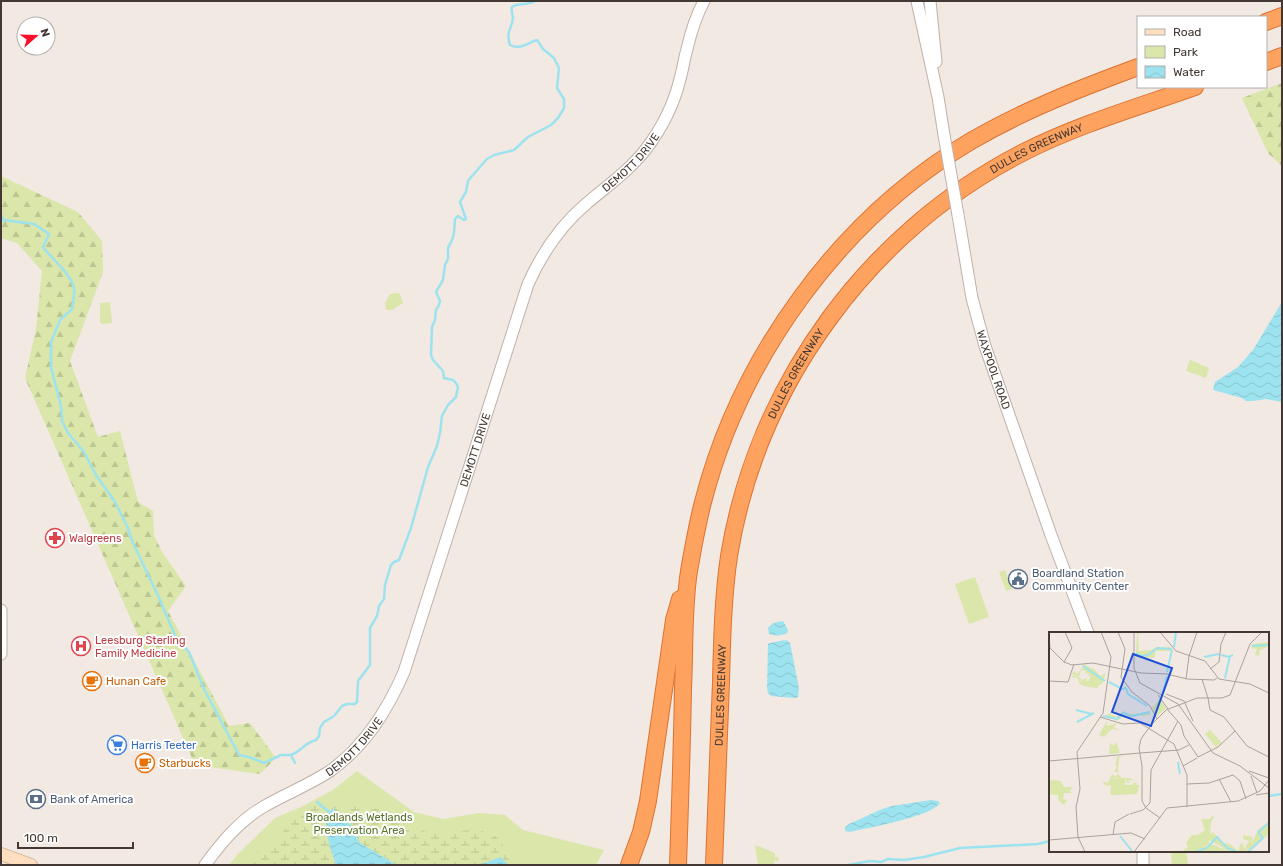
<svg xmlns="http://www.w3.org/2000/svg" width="1283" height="866" viewBox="0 0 1283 866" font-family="Rubik,sans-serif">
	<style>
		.green { fill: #dae6aa }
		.forest { fill: url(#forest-firs) }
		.wetland { fill: url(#wetland-marsh) }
		.water { fill: url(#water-waves) }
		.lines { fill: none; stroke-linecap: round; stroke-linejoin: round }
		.stream { stroke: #9de3ef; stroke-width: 2.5 }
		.tertiary-casing { stroke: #bfb1a8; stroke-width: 13 }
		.secondary-casing { stroke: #d5b393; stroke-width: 14 }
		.motorway-casing { stroke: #dd7231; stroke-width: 18 }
		.tertiary { stroke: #fff; stroke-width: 11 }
		.secondary { stroke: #ffdfbf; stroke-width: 12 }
		.motorway { stroke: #fea260; stroke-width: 16 }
		.tertiary-bridge-casing { stroke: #bfb1a8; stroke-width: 13; stroke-linecap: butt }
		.tertiary-bridge { stroke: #fff; stroke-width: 11 }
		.labels { text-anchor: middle; stroke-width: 4; stroke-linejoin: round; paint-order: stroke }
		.street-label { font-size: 11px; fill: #433833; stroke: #fff }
		.health-label { font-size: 11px; fill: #be3a42; stroke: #fff; text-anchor: start }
		.service-label { font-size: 11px; fill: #4e5e75; stroke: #fff; text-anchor: start }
		.food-label { font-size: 11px; fill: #c56008; stroke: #fff; text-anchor: start }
		.shop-label { font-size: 11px; fill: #366cbe; stroke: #fff; text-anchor: start }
		.park-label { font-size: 11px; fill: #577327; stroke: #fff }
		.inset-river { fill: none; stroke: #9de3ef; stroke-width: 2 }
		.inset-road { fill: none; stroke: #aba29c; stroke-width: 1 }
		.view { fill: #1d4ed8; fill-opacity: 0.15; stroke: #1d4ed8; stroke-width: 2 }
		.inset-edge { fill: none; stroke: #433833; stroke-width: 2 }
	</style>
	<defs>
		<pattern id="forest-firs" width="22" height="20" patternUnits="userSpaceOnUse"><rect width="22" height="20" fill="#dae6aa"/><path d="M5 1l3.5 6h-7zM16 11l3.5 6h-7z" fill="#bcc693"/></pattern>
		<pattern id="wetland-marsh" width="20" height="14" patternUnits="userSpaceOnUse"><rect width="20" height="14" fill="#dae6aa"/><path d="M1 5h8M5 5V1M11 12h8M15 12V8" fill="none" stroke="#bcc693"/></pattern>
		<pattern id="water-waves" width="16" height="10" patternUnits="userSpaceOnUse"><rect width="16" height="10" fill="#9de3ef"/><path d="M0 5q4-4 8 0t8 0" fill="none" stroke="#88c4cd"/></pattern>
	</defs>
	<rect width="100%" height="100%" fill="#f1e9e2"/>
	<path class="green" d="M398,293L400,294L403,303L392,310H386L385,303L390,294Z
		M110,302L112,323L102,324L100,322V303Z
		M1190,360L1209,368L1206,378L1186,371Z
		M1005,570L1012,589L1006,591L999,572Z
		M975,577L989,617L969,624L955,584Z
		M357,771L414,812L443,819L479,813L505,815L523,830L604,850L596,865H229L237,855L275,818L301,807L333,790Z
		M755,845L775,853V857H779L778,861H774V865H758Z
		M1186,851L1188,864L1172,865L1171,853Z"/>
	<path class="forest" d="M1282,83V166L1268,153L1242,98Z
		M1,176L78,212L102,241L103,272L70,361L98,437L120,431L138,502L153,511L154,535L162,552L186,586L168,611L229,726L250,723L276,758L260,774L195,765L25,378L36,329L42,271L17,243L1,238Z"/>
	<path class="wetland" d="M315,805L328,809L338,805L381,809L406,824L429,833L452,834L475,828L497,837L509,854L511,865H508L507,862L500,857L485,863L471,865H397L360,843L351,825L325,830L336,865H247L258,852L277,840L290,822Z"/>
	<path class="water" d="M1282,302V402L1266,399L1253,401H1246L1242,398L1213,390L1215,382L1238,367L1253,350Z
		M783,621L788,630L787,633C782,636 775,636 769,634L768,628C772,623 776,622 783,621Z
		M785,640L788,641L790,643L799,688L798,697L795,698L771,696L768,693L767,688L768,644L770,643Z
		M931,800L938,801L940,803C931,817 867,828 849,832L845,831V827L849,824L882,809L892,806Z
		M332,808L351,825L360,843L397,865H336C331,848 319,824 332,808Z
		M500,857L507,863L508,865H471L485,863Z"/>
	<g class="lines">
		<path class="stream" d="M1,214L3,220L34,224L49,234L43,247C52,259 69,272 74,287C75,293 73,303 72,309L60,320L51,342V367L61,406L62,421L68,433L84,452L96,475L115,502L127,526L133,543L160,600L176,638L189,652L204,689L239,755L249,757L264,763L281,755H291
			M295,763L291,755C301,751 306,742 316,740L319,736L320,728L324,722L334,716L342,706L347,704H355L357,702L358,681L370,665V628L377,616L379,606L384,599L385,585L391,565L394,562L399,560L411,528L428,467L437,446L440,433L442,416L448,405L456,397L458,387L456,383L453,380L444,378L443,371L433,360L431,355L432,327L435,320L436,310L439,305L440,301L436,292L443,280L445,265L448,259V248C455,236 454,232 455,219L458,216L464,220L466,219L460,202L466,192L468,181L472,176L487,159L494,155L514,150L528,137L551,125L558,118L564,108V99L557,88L559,68L554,58L543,49L537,40C528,43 520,50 510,45C505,31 513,27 513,17C512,13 511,11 512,7C519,2 527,6 535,1
			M1268,796L1282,794
			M317,802L329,812
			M848,865L870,861L881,862L888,859L904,860L924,857L960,848L1038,844L1050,841"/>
		<defs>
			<g id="tertiary">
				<path d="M917,1L938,97L944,135"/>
				<path d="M930,1L936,62"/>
				<path id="s1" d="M958,215L972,298L985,346L1051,535L1088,633"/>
				<path d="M1,610V654"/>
				<path d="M1143,851V865"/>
				<path id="s2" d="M205,865C221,843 239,821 263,807C285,794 309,785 330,771C365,746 387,711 404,672L528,284C542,253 560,226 586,204C607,186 629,171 646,149C662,128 674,104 680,79C683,69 684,59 687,49C691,32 696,16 704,1"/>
			</g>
			<path id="secondary" d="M1,854L31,865"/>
			<g id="motorway">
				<path d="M1266,22L1282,16"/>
				<path d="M1266,62L1282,56"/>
				<path d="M629,865L641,832L648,801L674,620L680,599"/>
				<path d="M678,865C680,806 682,747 683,688C685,649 683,610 689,571C693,548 697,525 703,502C741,355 841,218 971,141C1024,110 1081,88 1138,67"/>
				<path id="s3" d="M714,865C716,804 719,743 721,682C722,640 723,597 729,556C757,384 869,231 1024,152C1077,125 1138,107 1195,87"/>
			</g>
		</defs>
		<use href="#tertiary" class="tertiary-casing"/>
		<use href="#secondary" class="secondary-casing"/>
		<use href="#motorway" class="motorway-casing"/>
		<use href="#tertiary" class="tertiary"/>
		<use href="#secondary" class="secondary"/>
		<use href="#motorway" class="motorway"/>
		<defs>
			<path id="tertiary-bridge" d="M944,135L958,215"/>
		</defs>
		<use href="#tertiary-bridge" class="tertiary-bridge-casing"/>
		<use href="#tertiary-bridge" class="tertiary-bridge"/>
	</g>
	<defs>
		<symbol id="pharmacy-ring" viewBox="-11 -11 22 22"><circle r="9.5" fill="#fff" stroke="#e0444e" stroke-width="1.5"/><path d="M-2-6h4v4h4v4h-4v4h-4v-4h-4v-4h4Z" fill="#e0444e"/></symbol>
		<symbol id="civic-ring" viewBox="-11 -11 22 22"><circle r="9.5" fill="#fff" stroke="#5c6f8a" stroke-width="1.5"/><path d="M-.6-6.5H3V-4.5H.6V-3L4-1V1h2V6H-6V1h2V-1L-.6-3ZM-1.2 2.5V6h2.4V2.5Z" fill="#5c6f8a"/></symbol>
		<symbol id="hospital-ring" viewBox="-11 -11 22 22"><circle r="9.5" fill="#fff" stroke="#e0444e" stroke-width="1.5"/><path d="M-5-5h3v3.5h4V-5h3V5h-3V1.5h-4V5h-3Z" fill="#e0444e"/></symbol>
		<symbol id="cafe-ring" viewBox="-11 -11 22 22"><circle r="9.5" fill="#fff" stroke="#e8710a" stroke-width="1.5"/><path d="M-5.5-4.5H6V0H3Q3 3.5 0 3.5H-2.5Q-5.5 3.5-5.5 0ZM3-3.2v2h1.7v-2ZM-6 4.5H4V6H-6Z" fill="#e8710a"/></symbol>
		<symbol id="supermarket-ring" viewBox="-11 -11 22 22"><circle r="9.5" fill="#fff" stroke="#3f7fe0" stroke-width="1.5"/><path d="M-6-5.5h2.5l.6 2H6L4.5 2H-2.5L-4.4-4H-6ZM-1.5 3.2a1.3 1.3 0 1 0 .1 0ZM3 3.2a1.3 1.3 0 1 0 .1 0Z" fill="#3f7fe0"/></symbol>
		<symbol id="bank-ring" viewBox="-11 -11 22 22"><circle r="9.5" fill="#fff" stroke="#5c6f8a" stroke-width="1.5"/><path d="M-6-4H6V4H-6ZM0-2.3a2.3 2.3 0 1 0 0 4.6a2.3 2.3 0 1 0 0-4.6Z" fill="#5c6f8a"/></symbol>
	</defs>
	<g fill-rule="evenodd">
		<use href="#pharmacy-ring" x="44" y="527" width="22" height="22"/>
		<use href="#civic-ring" x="1007" y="568" width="22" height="22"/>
		<use href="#hospital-ring" x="70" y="635" width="22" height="22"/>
		<use href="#cafe-ring" x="81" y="670" width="22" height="22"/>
		<use href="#supermarket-ring" x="106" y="734" width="22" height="22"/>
		<use href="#cafe-ring" x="134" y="752" width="22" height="22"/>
		<use href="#bank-ring" x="25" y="788" width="22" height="22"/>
	</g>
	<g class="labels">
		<g class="street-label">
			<text dy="4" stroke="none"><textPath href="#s3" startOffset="841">DULLES GREENWAY</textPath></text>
			<text dy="4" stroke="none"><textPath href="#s2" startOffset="852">DEMOTT DRIVE</textPath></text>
			<text dy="4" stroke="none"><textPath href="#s1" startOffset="159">WAXPOOL ROAD</textPath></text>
			<text dy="4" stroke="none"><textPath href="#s3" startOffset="505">DULLES GREENWAY</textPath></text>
			<text dy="4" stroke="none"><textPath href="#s2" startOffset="517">DEMOTT DRIVE</textPath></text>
			<text dy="4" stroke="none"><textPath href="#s3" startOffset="170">DULLES GREENWAY</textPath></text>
			<text dy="4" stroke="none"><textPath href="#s2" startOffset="193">DEMOTT DRIVE</textPath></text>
		</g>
		<g class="health-label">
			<text x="69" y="542">Walgreens</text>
			<text x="95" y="644">Leesburg Sterling<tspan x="95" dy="13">Family Medicine</tspan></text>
		</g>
		<g class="service-label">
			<text x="1032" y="577">Boardland Station<tspan x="1032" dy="13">Community Center</tspan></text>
			<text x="50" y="803">Bank of America</text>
		</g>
		<g class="food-label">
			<text x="106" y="685">Hunan Cafe</text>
			<text x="159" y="767">Starbucks</text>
		</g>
		<g class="shop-label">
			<text x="131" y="749">Harris Teeter</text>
		</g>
		<g class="park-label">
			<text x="359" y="821">Broadlands Wetlands<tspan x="359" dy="13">Preservation Area</tspan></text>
		</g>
	</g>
	<g transform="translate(1049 632)">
		<rect width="220" height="220" fill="#f1e9e2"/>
		<path d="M34,35L52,50L48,56L35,54L30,51L29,46L22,45L23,43L32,46V50L34,47L33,51L34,47L38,46L37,49H40L42,43L39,44L40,41L36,42L37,39L32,38L30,45L23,42L25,39L28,42ZM111,66L117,76L107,85L103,76ZM161,98L173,111L167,115L156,102ZM63,147H76V150L79,148L81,151L76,150V153H83L85,150L89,152L85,153H90L88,162L66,163L68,175L66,163H61ZM163,184L165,185L162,190L160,212L155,215L149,213L139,215L137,211L143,203H149L156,198L152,187H161Z" fill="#dae6aa"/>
		<path d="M88,0L94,1L89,2L90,19L102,18L108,15H121L122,19H106V25L103,26L87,25ZM220,10V14L211,18L210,24L206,23L208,17L202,16L203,12ZM36,33L43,37L44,36L51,44L57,41L53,52L50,53L51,50L32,34ZM75,79L80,82L102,81L100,83L80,85L75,82L70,88L54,85L61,81L67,85ZM58,89V94L68,91L65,95L70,98L63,97L55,105L50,103ZM67,110L71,121L60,122L61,111L65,114ZM73,123L70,126L69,142L73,146H81L85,149L67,146L64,147L63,153L57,154L53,149L59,151L63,142L67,145L69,140H65L68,134H66L68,125ZM0,148L12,149L15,155H23L21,160L24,161H15L14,167L18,168L15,173L9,168V163L0,162ZM220,189V202L201,218L189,220L191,212L194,211L195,217L198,216L196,215L200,209L194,207V203L204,205L202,213L209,198ZM164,200L174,211L181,212L189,219L132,220L139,215L149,213L155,215L162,212L180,219L160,208V203Z" fill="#dae6aa"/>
		<path class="inset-river" d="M203,14L220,13M125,15L127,0M87,21L91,24L99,23L108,16L123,17M172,23L180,25L184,23M155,25L170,22M34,34L56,49M118,40L123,18M176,46L181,24M60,50L73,57L77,56L79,62L98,74M114,61L118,44M27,78L43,82M54,84L68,87L74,81L83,84L101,80M28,90L45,81M129,130L131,142M209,200L220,191M71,204L83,219M146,220L158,216L168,205L178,216L188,220M199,220L214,206L209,200"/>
		<path class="inset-road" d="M69,0L76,17L72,45L83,60L101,74L108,87M85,0V36L91,51L129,72L164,121L191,134L220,156M111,0L127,19L156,29L170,47L201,52L220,61M0,2L1,16M0,15L15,30L23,33L44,31L92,41L118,42L138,47L165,48L168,46M140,24L148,0M15,30L23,16L16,0M161,37L170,30L172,12L177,0M137,47L140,24M153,47L159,66M0,49L19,50L25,32M117,62L135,69L144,89M109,63L119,77M159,66L161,78L175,85L198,114L220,125M119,78L132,93L135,104L149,125M51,85L74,92L91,91L125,112L138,143V175M91,121L130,118L140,113M149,125L169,115L186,99M0,129L91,121M134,134L148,126M200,139L220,146M202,144L208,161M170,147L182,170M138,152L160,151L184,143L191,149L197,167M207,163L220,161M81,182L94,178L101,171L102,138L129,89M111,186L97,176L93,169V134L90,116L92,107L102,93L117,78L148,66H173L181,63L201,12L213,0M64,203L66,190L80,182M0,208L82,201L96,207M36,220L29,205L27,175L31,157L28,120L54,81L62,25L52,0M85,220L118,176L189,169L211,159L220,148"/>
		<path class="view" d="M84,22L123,36L102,94L63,80Z"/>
		<rect width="220" height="220" class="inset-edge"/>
	</g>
	<rect width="1283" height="866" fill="none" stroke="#433833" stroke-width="4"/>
	<rect x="1137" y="16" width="130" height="72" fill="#ffffff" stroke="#b4afad"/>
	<rect x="1145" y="29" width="20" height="6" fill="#ffdfbf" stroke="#b4afad"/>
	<text x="1173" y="36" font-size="12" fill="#433833">Road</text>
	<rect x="1145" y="46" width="20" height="12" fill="#dae6aa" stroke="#b4afad"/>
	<text x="1173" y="56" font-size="12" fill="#433833">Park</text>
	<rect x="1145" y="66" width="20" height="12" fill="url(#water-waves)" stroke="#b4afad"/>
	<text x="1173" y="76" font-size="12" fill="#433833">Water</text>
	<g transform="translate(36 36) rotate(70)"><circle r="19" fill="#ffffff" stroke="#b4afad"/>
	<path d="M0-3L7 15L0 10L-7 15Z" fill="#fa1028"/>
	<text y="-6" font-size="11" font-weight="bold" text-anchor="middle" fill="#433833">N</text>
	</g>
	<path d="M18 842v6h115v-6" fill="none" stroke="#433833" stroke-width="2"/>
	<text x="24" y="842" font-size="12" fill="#433833" stroke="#ffffff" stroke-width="3" paint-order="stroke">100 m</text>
</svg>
